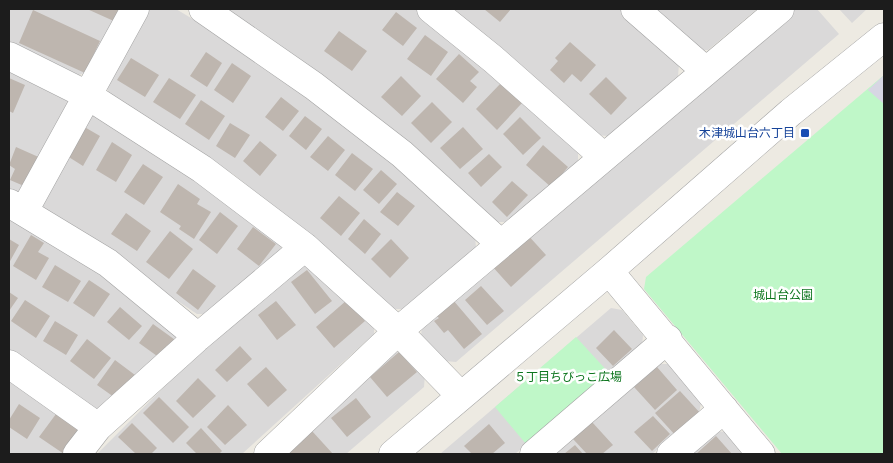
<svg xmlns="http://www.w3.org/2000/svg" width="893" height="463" viewBox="0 0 893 463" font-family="Raleway,'Noto Sans JP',sans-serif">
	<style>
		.residential { fill: #dad9d9 }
		.park { fill: #bff7c8 }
		.plaza { fill: #d7d6e3 }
		.building { fill: #beb6af }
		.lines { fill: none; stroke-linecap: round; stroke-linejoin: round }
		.minor-casing { stroke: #a3a3a3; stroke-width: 29 }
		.minor { stroke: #fff; stroke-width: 28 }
		.transit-dot { fill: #1a4fb4; stroke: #fff; stroke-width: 2 }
		.labels { text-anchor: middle; stroke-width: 5; stroke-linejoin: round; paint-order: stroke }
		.transit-label { font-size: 12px; fill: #164399; stroke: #fff; text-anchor: end }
		.park-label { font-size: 12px; fill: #0e761f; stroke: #fff }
	</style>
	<rect width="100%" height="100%" fill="#edeae2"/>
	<path class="residential" d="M9,9H123L88,71L75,77L9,45Z
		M148,9H176L277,70L314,95L475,236L476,248L404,309H393L324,246L233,174L110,96L106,85Z
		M229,9H419L578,151V161L506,222H494L228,11Z
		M454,9H622L679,64L678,76L608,136L596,135L533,76Z
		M653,9H757L708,50H696Z
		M793,9H817L839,34L456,362L445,361L421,337L422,324Z
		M839,9H867L852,23Z
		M9,70L76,102L21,197L9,191Z
		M88,108L143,140L281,241V252L207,314H197L36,205Z
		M9,217L105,275L175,327L179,341L108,409H96L9,350Z
		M300,266H313L374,323V334L242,454H97L201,350Z
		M611,308L622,310L643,335L642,346L610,374L515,454H440Z
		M403,352L425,374L424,387L346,454H271L389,353Z
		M656,364H668L701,403L699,413L693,419L652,454H550Z
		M9,378L78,425L81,438L66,454H9Z
		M715,431L726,432L744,454H687Z"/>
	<path class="park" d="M884,75V454H782L644,289L646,277Z
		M576,337L610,374L526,444L495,407Z"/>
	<path class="plaza" d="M884,75V104L868,90Z"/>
	<path class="building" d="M87,9H122L116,22Z
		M484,9H511L500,22Z
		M33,10L100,41L85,73L19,43Z
		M396,12L417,28L403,46L382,30Z
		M339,31L367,51L352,71L324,51Z
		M425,35L448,52L431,76L407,59Z
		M570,42L596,65L581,82L572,74L564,83L550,70L558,61L555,58Z
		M206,52L222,63L207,87L190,76Z
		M459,54L479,72L470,81L477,87L463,103L436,79Z
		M131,58L159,75L145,97L117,80Z
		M232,63L251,76L233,103L214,90Z
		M401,76L421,96L402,116L381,97Z
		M606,77L627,98L611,115L589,94Z
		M9,78L25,85L13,113L9,111Z
		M169,78L196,95L180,119L153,102Z
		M501,83L522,103L497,130L476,109Z
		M281,97L299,111L283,131L265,117Z
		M201,100L225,116L209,140L185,124Z
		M432,102L452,122L431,143L411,123Z
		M305,116L322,129L306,150L289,136Z
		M520,117L541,138L523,155L503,134Z
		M230,123L250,135L235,158L216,146Z
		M81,125L100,136L83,166L64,154Z
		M463,127L483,149L460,169L440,148Z
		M328,136L345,150L328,171L310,157Z
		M260,141L277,155L260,176L243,161Z
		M112,142L132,155L116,182L96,170Z
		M543,145L568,167L551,187L526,165Z
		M16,147L43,159L31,189L10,180L15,169L9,165Z
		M352,153L373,169L355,191L335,175Z
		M489,154L502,167L481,187L468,173Z
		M143,164L163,177L144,205L124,192Z
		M381,170L397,184L379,204L363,190Z
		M512,181L528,195L507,217L492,202Z
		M178,184L200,199L197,204L211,212L194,239L179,229L181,226L160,212Z
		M397,192L415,206L398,226L380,212Z
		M339,196L360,213L341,236L320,218Z
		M220,212L238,226L217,254L199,240Z
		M126,213L151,231L137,251L111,234Z
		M364,219L381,234L365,254L348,239Z
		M253,227L276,244L259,266L237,249Z
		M170,231L193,249L169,279L146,262Z
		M526,233L546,255L511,287L491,265Z
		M31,235L44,243L38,252L49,258L36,280L13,266Z
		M9,239L19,245L9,263Z
		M391,239L409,258L390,278L371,259Z
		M55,265L81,281L68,302L42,287Z
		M193,269L216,286L198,310L176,293Z
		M307,270L332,301L315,314L291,282Z
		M89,280L110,294L94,317L73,303Z
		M481,286L504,311L487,325L465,300Z
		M9,292L18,298L9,311Z
		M25,300L50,316L36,338L11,321Z
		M347,300L365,321L334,348L316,327Z
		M453,300L482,334L464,349L448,330L444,333L434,321L439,318L435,315Z
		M276,301L296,325L277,340L258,315Z
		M120,307L142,326L129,340L107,322Z
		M55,321L78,335L66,355L43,341Z
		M153,324L178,342L164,361L139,343Z
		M614,330L632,349L613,366L596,348Z
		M87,339L111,358L94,379L70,361Z
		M240,346L252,359L227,382L215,370Z
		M399,352L417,372L387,397L370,377Z
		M115,360L139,378L121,402L97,385Z
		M266,367L287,390L268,407L247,384Z
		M657,367L677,390L655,410L634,387Z
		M198,378L216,396L193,418L176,401Z
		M680,391L701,414L676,436L655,413Z
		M159,397L189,427L173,443L143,413Z
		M356,398L371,417L347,437L331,418Z
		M19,404L40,418L27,439L9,427V420Z
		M228,405L247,425L225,445L207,427Z
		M56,414L81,432L64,454L39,437Z
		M653,416L670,434L652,451L634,432Z
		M592,422L613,445L602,454H587L573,439Z
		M132,423L157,448L151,454H136L118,437Z
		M489,424L505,443L492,454H472L464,446Z
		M201,428L222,451L219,454H197L186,443Z
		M312,431L333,454H288Z
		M716,436L732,454H696Z
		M575,445L583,454H564Z"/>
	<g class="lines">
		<defs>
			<path id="minor" d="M203,9L314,86L402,154L501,244
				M431,9L493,59L604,157
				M635,9L706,71
				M9,56L87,95L202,169L305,247L398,331L460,395
				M9,203L108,263L198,337
				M24,211L135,9
				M609,271L761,454
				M9,364L98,427
				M77,454L98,427L198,337L305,247
				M268,454L398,331L780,9
				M393,454L609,271L791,112L884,37
				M534,454L668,339
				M671,454L724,409"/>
		</defs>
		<use href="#minor" class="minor-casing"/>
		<use href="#minor" class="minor"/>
	</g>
	<rect class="transit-dot" x="800" y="128" width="10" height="10" rx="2.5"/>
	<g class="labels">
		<g class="transit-label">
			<text x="795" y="137">木津城山台六丁目</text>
		</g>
		<g class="park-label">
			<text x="783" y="299">城山台公園</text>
			<text x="568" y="381">５丁目ちびっこ広場</text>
		</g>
	</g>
	<rect width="893" height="463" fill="none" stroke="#1c1c1c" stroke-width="20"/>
</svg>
